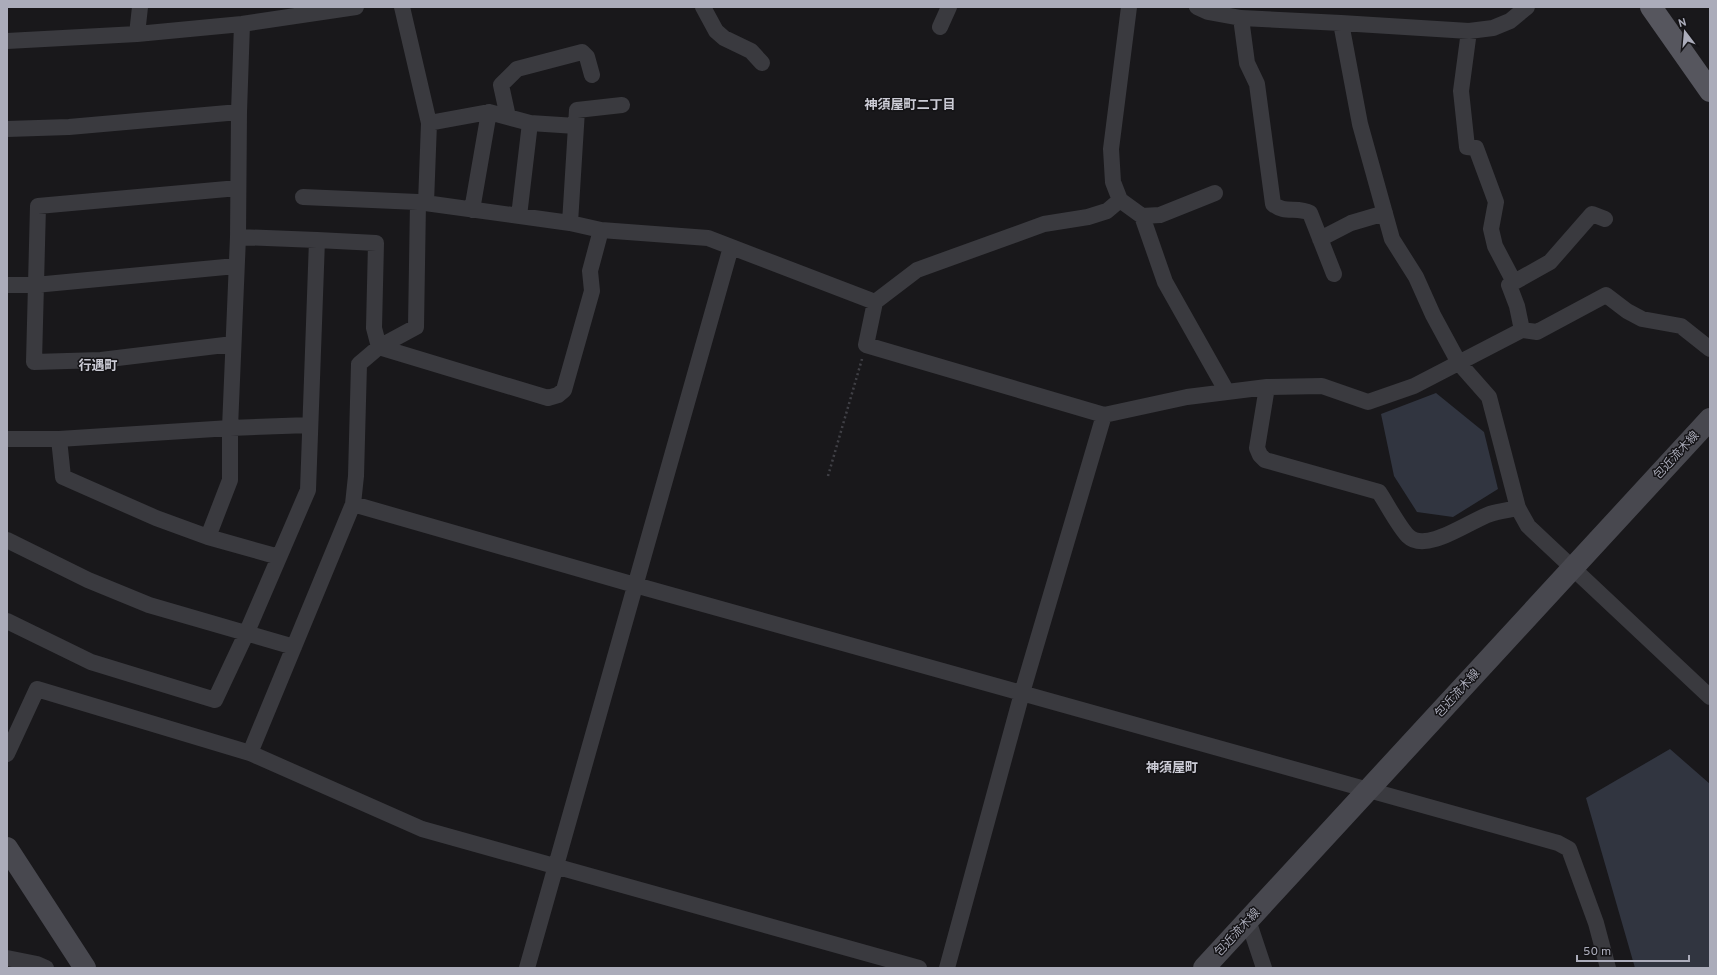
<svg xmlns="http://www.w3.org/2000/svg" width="1717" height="975" viewBox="0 0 1717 975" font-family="Overpass,'Noto Sans JP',sans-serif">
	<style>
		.water { fill: #313540 }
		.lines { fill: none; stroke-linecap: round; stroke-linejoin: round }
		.path { stroke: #404046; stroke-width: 2.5; stroke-dasharray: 2 3; stroke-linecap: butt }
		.street { stroke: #3a3a3f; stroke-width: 16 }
		.secondary { stroke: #48484f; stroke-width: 22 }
		.primary { stroke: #56565e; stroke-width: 22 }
		.labels { text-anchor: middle; stroke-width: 3; stroke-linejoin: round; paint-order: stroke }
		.street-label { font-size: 12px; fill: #abacba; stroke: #141316 }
		.neighbourhood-label { font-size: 13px; font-weight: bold; fill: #ccccd6; stroke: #141316 }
	</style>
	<rect width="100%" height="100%" fill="#19181b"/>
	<path class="water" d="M1436,393L1484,432L1498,489L1453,517L1417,512L1394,476L1381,414Z
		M1670,749L1710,784V968H1635L1586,798Z"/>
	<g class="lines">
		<path class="path" d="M828,476L862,359"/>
		<path class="street" d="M402,7L429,123L426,203
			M703,7L716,31L724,38L751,51L762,63
			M1129,7L1111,149L1113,182L1120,200L1142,216L1165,282L1227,392
			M1197,7L1208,12L1241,18L1341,23L1469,31L1493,28L1510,21L1527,7
			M1241,18L1247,63L1257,84L1273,204C1284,214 1298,206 1310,213L1334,274
			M1341,23L1360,124L1392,239L1416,277L1433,315L1459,363L1489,397L1518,508L1528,526L1710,697
			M940,27L949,7
			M1469,31L1461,91L1467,147L1476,148L1496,202L1491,229L1495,246L1514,282
			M137,34L140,7
			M7,41L137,34L242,24L356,7
			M508,117L501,85L517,69L582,52L587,57L592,75
			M429,123L489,112L530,123L576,126
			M7,129L69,127L239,112
			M303,197L418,202L570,223L601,230L708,238L875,302L866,345L1104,415L1187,397L1267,387L1322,386L1368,402L1414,386L1522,330L1537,332L1606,295L1627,311L1642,319L1681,326L1710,349
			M472,210L489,112
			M519,216L530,123
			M1142,216L1160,215L1215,193
			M570,223L577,110L622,105
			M1320,239L1351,223L1385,213
			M317,240L376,243L374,328L379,347L548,398L558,395L564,390L592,291L590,271L601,230
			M7,285H35L236,266
			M875,302L917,270L1044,224L1088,217L1107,211L1120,200
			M1522,330L1517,306L1509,285L1550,262L1592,214L1605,219
			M233,344L101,360L34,362L38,206L238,188
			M1267,387L1257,448L1260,455L1265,460L1379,492C1387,504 1399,527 1408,536C1426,554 1471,520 1490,514C1499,511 1509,510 1518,508
			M7,439H59L230,428L310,425
			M59,439L63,477L156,518L208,537L279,557
			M353,504L635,585L1558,843L1569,849L1596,923L1608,968
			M208,537L230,480V428L238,237L239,112L242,24
			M7,540L88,580L149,605L294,647
			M7,621L91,662L215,700L246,634L308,490L317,240L238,237
			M250,753L353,504L356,476L359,364L379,347L416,327L418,202
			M7,754L37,689L250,753L422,829L919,968
			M1248,920L1264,968
			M7,958L37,964L46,968
			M527,968L731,247
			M947,968L1022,693L1104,415"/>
		<path class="secondary" d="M7,848L85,968
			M1204,968L1710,419"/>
		<path class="primary" d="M1651,7L1710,91"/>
	</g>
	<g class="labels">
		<g class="street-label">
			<text transform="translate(1676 455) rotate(-47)" y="4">包近流木線</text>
			<text transform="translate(1457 693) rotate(-48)" y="4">包近流木線</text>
			<text transform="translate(1237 932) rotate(-47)" y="4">包近流木線</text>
		</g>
		<g class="neighbourhood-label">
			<text x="910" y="109">神須屋町二丁目</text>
			<text x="98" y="370">行遇町</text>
			<text x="1172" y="772">神須屋町</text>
		</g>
	</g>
	<rect width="1717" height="975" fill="none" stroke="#abacba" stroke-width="16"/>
	<g transform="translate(1685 32) rotate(344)" stroke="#141316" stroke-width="3" paint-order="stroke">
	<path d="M0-3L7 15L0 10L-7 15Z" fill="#abacba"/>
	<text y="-6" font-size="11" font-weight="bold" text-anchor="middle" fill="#abacba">N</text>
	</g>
	<path d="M1577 955v6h112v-6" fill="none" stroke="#abacba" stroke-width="2"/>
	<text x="1583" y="955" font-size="12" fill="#abacba" stroke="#141316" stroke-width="3" paint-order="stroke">50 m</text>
</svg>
